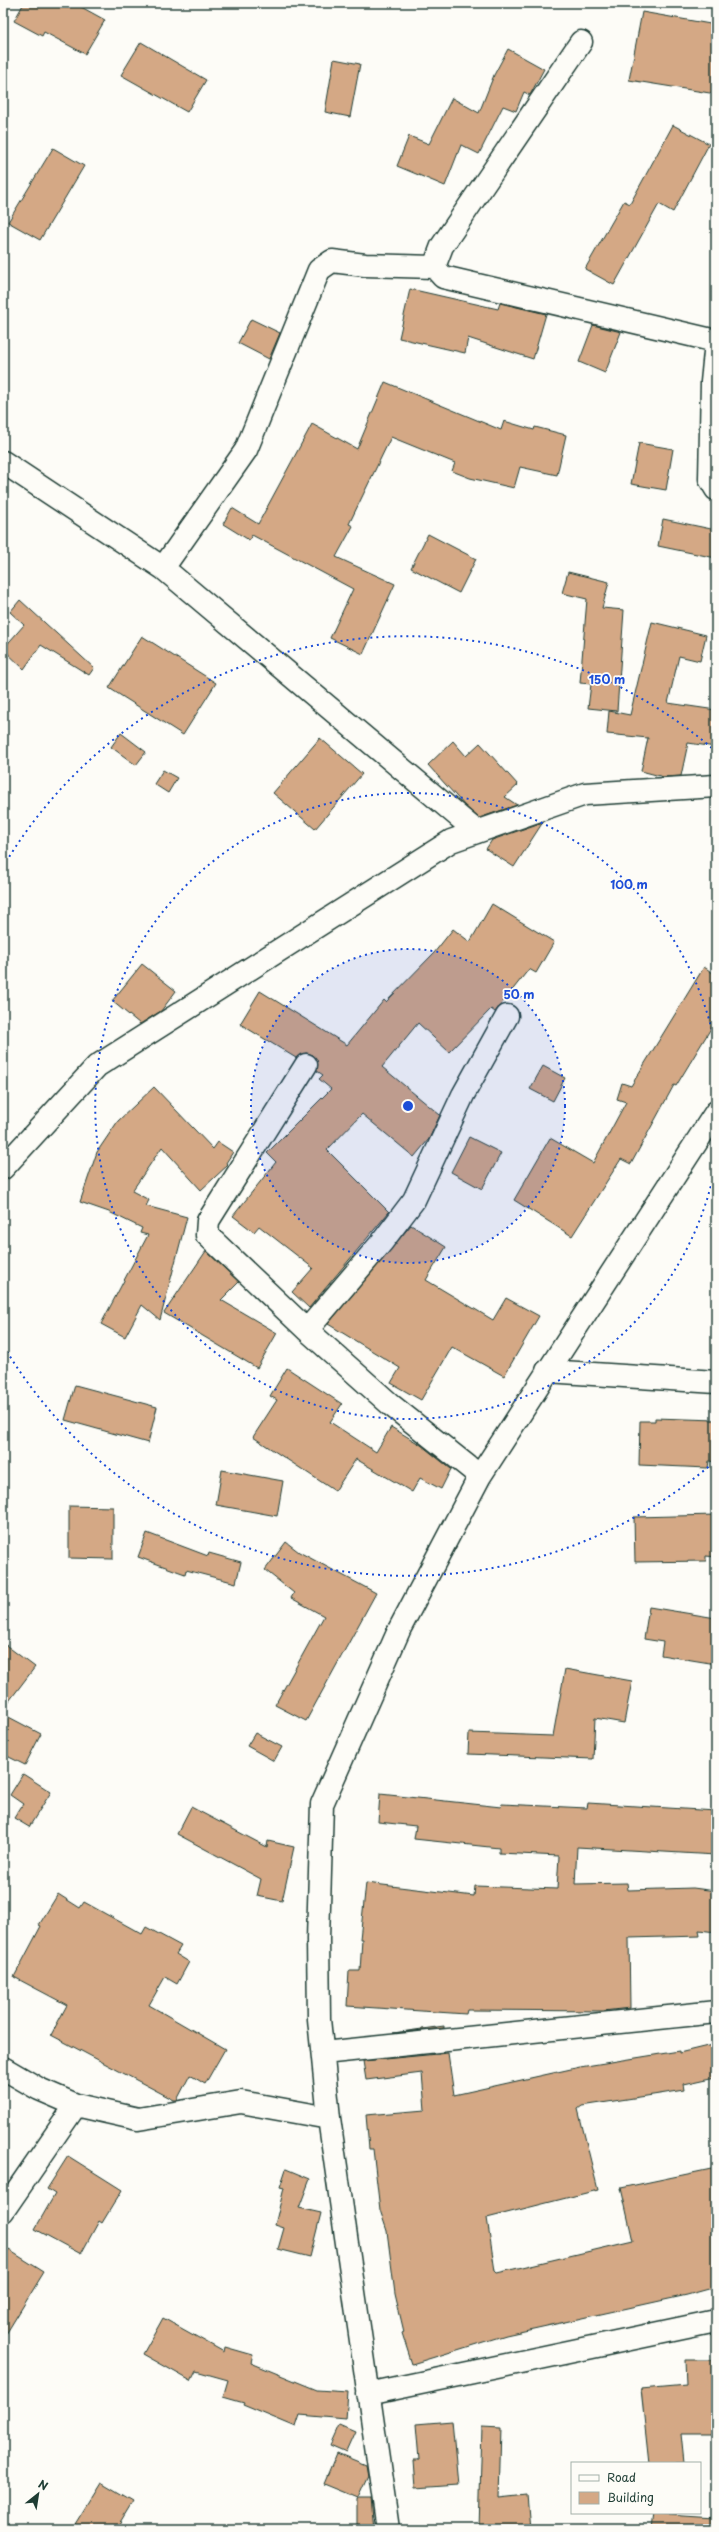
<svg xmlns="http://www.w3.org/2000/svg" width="719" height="2532" viewBox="0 0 719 2532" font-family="'Playpen Sans',sans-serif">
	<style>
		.building { fill: #d4a885; stroke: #1f3d34 }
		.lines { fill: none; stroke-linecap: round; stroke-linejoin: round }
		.minor-casing { stroke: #1f3d34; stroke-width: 25 }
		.minor { stroke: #fdfcf7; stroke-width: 22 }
		.ring { fill: none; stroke: #1d4ed8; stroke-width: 2; stroke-dasharray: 2 4 }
		.centre { fill: #1d4ed8; stroke: #fdfcf7; stroke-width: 2 }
		.ring-label { font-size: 12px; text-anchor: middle; font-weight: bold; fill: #1d4ed8; stroke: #fdfcf7; stroke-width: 3.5; stroke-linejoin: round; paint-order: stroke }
	</style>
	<rect width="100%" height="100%" fill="#fdfcf7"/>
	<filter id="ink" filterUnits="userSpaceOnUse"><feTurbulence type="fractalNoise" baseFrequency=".025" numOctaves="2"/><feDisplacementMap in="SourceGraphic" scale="8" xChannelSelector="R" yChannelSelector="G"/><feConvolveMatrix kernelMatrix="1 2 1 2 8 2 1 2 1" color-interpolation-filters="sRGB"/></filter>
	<g filter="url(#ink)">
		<path class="building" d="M24,3H74L105,20L85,54L44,32L42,36L14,21Z
			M642,12L716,25V94L629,80Z
			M141,42L206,80L187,112L121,75Z
			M508,49L544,69L530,95L524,92L516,111L503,106L479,154L461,145L445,186L397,166L409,136L429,144L452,98L479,113L494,75Z
			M334,59L360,64L350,117L325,112Z
			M673,125L709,144L673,212L659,204L614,285L585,269L624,201L630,204Z
			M53,148L84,166L40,240L8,222Z
			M410,289L498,309L500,303L546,314L533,359L468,338L465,353L399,338Z
			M251,319L280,333L269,359L238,343Z
			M593,325L621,332L605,373L579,362Z
			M385,382L501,430L504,421L534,430L535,427L566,435L557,475L520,467L514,488L470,478L452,471L455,463L391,437L349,524L353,526L336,557L395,584L363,654L330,638L353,589L252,535L249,540L223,524L232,508L258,524L312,424L357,449Z
			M639,443L673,449L666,490L631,484Z
			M663,519L716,530V558L658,546Z
			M428,534L476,559L459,593L411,568Z
			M568,572L609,582L602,608L624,610L617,711L588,708L591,684L580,683L587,599L562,593Z
			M20,600L94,668L89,675L41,645L24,669L3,649L24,625L10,612Z
			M652,622L706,635L700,661L679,656L668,703L716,710V747L688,743L681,776L664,777L641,771L648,738L607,734L609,711L630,715Z
			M142,636L216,683L183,735L109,688Z
			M121,733L146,752L136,765L111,747Z
			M320,738L362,774L315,829L273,793Z
			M453,741L466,756L480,743L518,785L505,797L517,805L479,818L465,806L428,765Z
			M163,770L177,778L168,793L154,784Z
			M543,822L514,867L486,849L492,840Z
			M492,904L554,942L536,973L529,969L495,1012L491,1009L449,1052L418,1023L382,1067L440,1115L429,1139L414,1157L362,1114L327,1150L389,1212L309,1308L292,1292L313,1268L259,1226L254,1232L233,1216L276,1162L267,1153L331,1089L319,1079L323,1075L317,1071V1060L313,1055L306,1053L296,1058L240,1024L260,991L347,1045L384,1000L386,1002L434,953L453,929L470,942Z
			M142,964L176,991L161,1011L140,1024L112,1001Z
			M704,967L716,975V1020L676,1086L674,1085L631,1164L621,1159L572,1236L514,1200L550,1138L593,1163L626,1102L617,1099L622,1083L631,1086Z
			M543,1066L565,1078L553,1101L530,1089Z
			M154,1087L213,1149L218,1142L233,1152L226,1163L228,1165L201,1190L162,1147L132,1191L149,1200L146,1206L187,1217L160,1320L142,1305L125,1337L101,1324L148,1235L140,1233L142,1228L109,1212L80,1202L97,1152L118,1121Z
			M469,1137L501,1153L482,1189L451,1172Z
			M411,1225L446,1247L426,1280L493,1320L506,1298L539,1316L504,1376L452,1347L421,1400L391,1383L400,1368L328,1324Z
			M206,1251L239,1282L221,1300L277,1333L257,1368L164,1313Z
			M287,1368L342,1404L330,1422L376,1452L391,1427L421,1445L451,1469L441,1489L420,1478L412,1492L356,1459L335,1491L253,1437L277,1400L270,1396Z
			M75,1385L157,1407L148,1443L65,1420Z
			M655,1418L716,1420V1462L709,1461L708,1468L639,1465L640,1421H655Z
			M222,1470L283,1481L277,1516L216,1505Z
			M69,1506L113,1507V1559L69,1558Z
			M716,1515V1557L706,1556V1561L635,1562L634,1517Z
			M147,1533L208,1556L209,1553L241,1562L236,1583L186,1570L185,1574L138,1557Z
			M286,1542L299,1552L376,1593L306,1721L275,1705L324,1616L291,1598L294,1593L265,1570Z
			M649,1607L716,1618V1664L661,1655L663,1642L644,1639Z
			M3,1643L35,1667L3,1709Z
			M565,1669L632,1681L624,1723L595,1718L593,1759L468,1754L469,1733L553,1736Z
			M3,1714L41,1734L25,1765L3,1754Z
			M255,1733L282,1747L274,1761L247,1746Z
			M23,1774L51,1792L29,1827L14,1818L23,1804L10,1795Z
			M380,1794L501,1807L502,1804L587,1808L588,1803L716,1811V1855L577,1847L575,1884L627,1883L628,1890L693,1888L716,1891V1932L699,1930L700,1936L629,1938L630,2008L603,2011L467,2010L466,2014L347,2006L349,1971H360L362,1939H360L366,1883L474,1896L475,1886L557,1889L559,1856L499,1853V1848L414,1839L416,1826L378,1822Z
			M191,1807L267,1847L268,1841L294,1847L282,1901L257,1896L261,1879L177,1834Z
			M58,1894L80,1908L84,1902L142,1934L146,1927L181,1946L176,1954L189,1962L177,1984L165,1977L149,2005L225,2049L205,2084L190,2075L177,2100H174L51,2035L67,2005L14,1977L41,1926L39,1925Z
			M444,2026V2028L393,2033Z
			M716,2044V2077L684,2084L685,2090L582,2106L578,2109L598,2190L487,2218L495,2271L497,2273L633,2241L621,2188L716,2168V2287L687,2295L506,2335L412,2364L402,2333L404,2332L395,2294L387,2231L380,2210L373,2149H369L366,2115L425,2110L422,2073L366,2080L363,2061L448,2053L454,2095L580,2067L679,2051V2053Z
			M68,2156L122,2190L102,2223L99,2221L81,2254L35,2229L55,2194L47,2189Z
			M286,2169L310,2179L299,2208L321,2213L310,2257L278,2249L284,2228L275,2225L284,2188L280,2187Z
			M9,2250L44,2272L3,2339V2259Z
			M163,2318L224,2352L225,2347L253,2355L251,2363L317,2390L348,2392L346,2419L300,2415L296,2427L243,2405L244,2403L223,2397L228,2380L196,2371L191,2381L143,2354Z
			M685,2360H716V2434H681L684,2463H649L641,2389L686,2385Z
			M452,2421L458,2484L416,2487L414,2460H419L416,2424Z
			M339,2425L355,2432L346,2452L330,2445Z
			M482,2427L501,2428L499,2498L527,2495L530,2529H479Z
			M337,2453L366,2465L368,2476L358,2498L324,2484Z
			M101,2482L133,2501L116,2529H72Z
			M357,2499H371L374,2529H357Z
			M653,2513L715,2517V2529H651Z"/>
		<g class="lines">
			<defs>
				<path id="minor" d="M581,42L442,246L434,267L443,277L716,341
					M716,342L712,382L710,479L716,489
					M3,462L163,568L477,832
					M163,568L246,450L319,270L332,261L365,265L434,267
					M306,1065L208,1221L207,1235L307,1330L391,1405L480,1476
					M3,1168L97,1066L451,841L585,794L716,786
					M307,1330L382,1242L414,1200L463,1095L507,1016
					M547,1371L716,1382
					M323,2053L716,2012
					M3,2068L39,2089L76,2105L138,2119L241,2102L329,2118
					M3,2211L76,2105
					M368,2394L716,2321
					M388,2529L329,2118L319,2019L318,1939L322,1804L400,1628L480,1476L716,1112"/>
			</defs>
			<use href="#minor" class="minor-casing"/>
			<use href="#minor" class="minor"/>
		</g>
	</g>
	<circle cx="408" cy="1106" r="157" fill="#1d4ed8" fill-opacity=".12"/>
	<g class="ring">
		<circle cx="408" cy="1106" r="157"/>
		<path d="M716 1163A313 313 0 1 1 716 1049"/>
		<path d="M713 1463A470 470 0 0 1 3 1345M3 867A470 470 0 0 1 713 749"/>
	</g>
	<circle cx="408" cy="1106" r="6" class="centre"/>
	<g class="ring-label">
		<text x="607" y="684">150 m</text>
		<text x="629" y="889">100 m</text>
		<text x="519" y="999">50 m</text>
	</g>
	<rect width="719" height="2532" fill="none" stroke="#fdfcf7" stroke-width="16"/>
	<rect x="8" y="8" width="703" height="2516" fill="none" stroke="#1f3d34" stroke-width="1.5" filter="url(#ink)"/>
	<rect x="571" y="2462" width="130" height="52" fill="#fdfcf7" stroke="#a4b0a9"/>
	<rect x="579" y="2475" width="20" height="6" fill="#fdfcf7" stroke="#a4b0a9"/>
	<text x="607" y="2482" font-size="12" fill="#1f3d34">Road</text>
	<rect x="579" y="2492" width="20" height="12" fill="#d4a885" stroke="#a4b0a9"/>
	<text x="607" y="2502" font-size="12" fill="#1f3d34">Building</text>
	<g transform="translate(38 2494) rotate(30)" stroke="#fdfcf7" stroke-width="3" paint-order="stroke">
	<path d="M0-3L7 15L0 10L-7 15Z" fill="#1f3d34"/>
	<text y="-6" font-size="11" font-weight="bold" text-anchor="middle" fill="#1f3d34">N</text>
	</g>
</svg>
